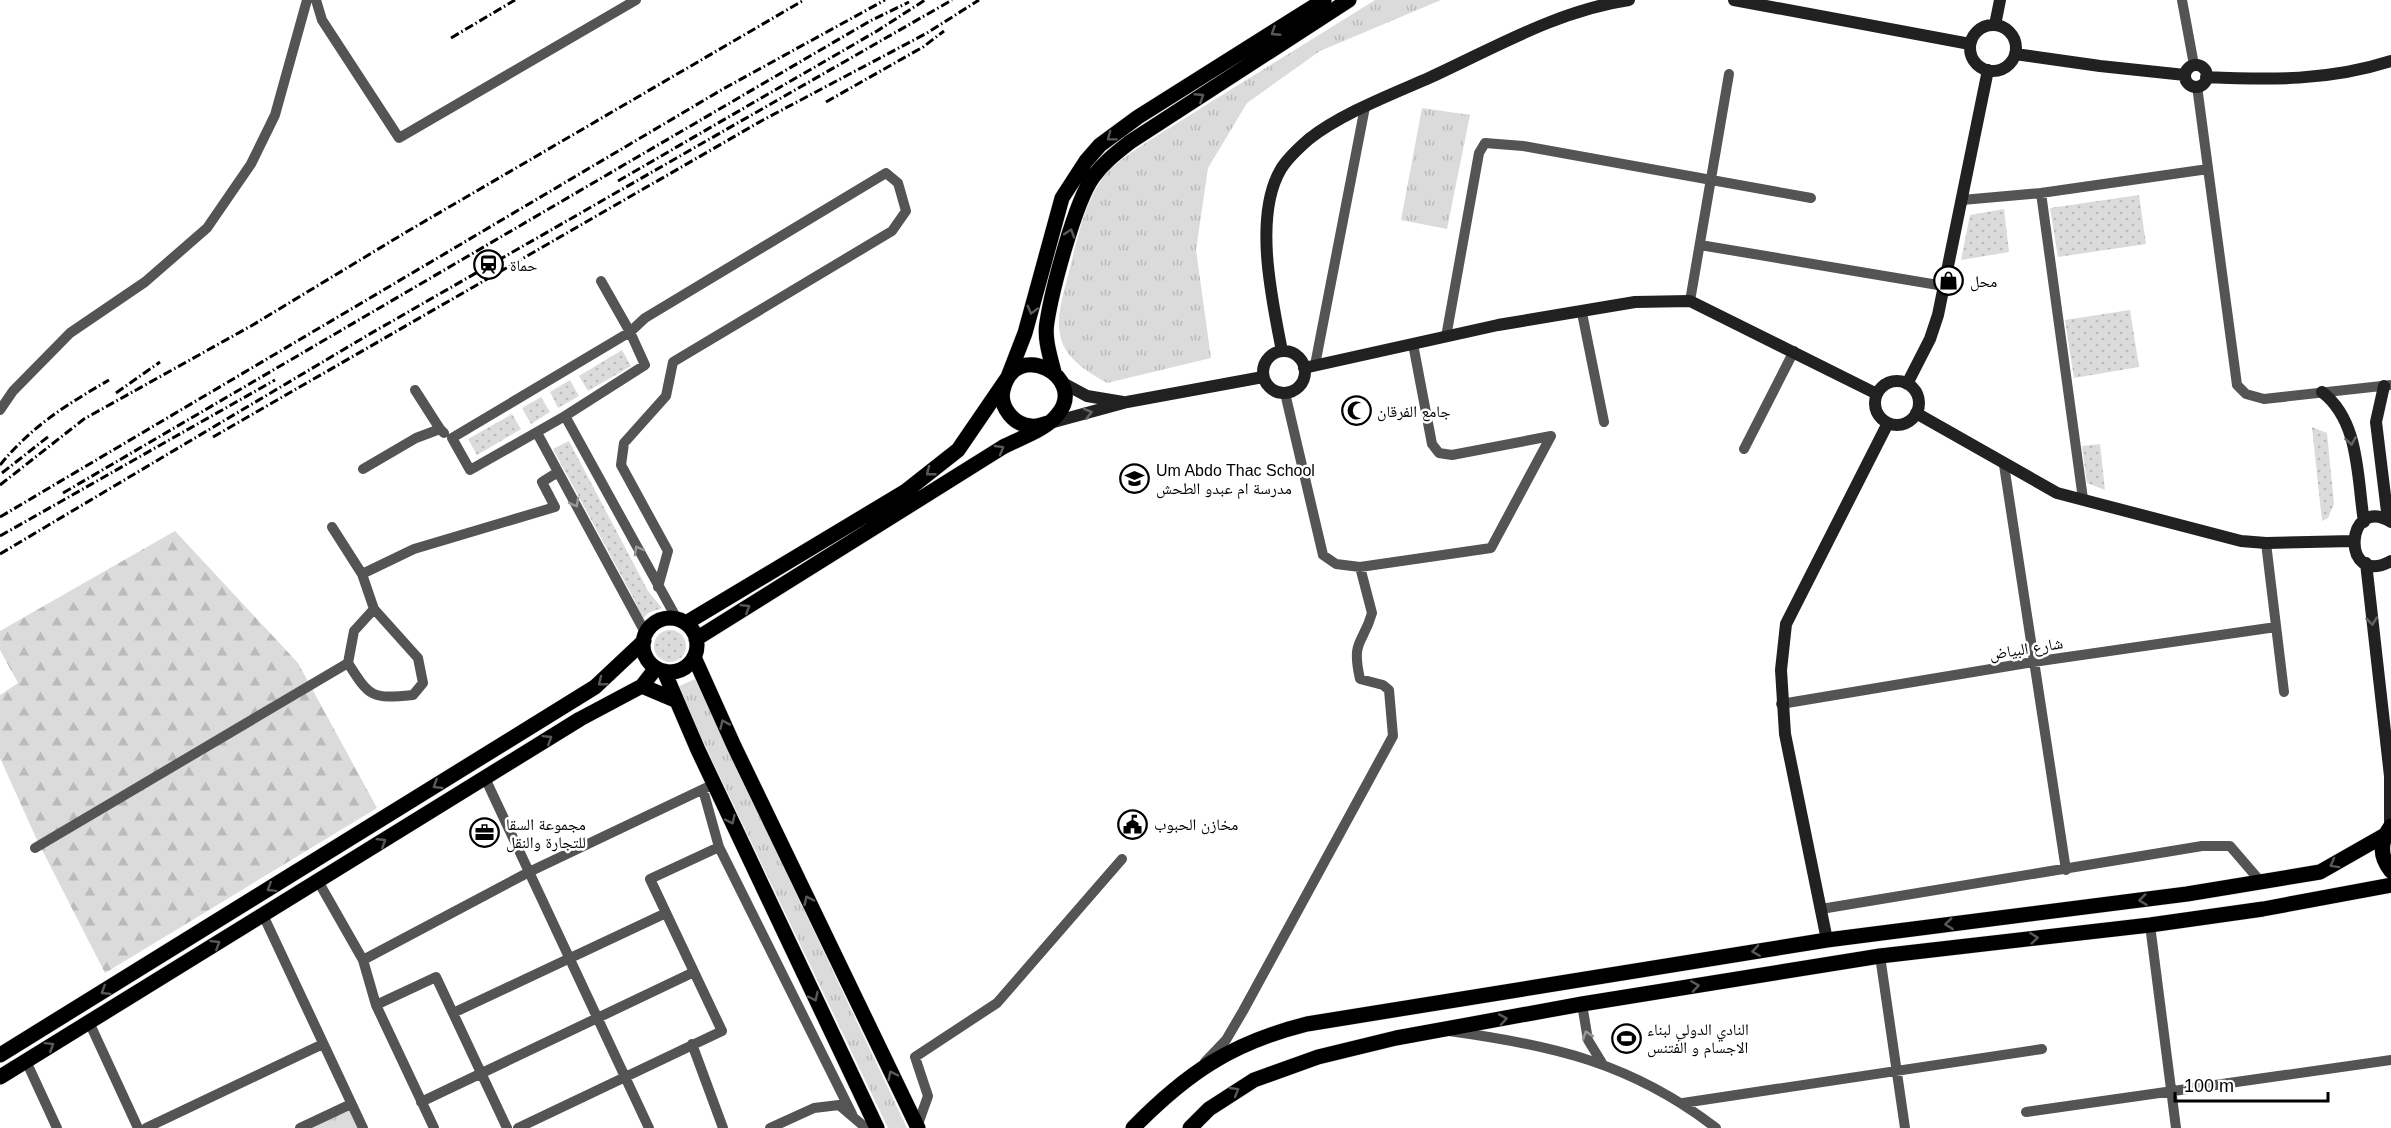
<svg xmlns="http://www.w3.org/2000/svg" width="2391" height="1128" viewBox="0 0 2391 1128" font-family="Helvetica,'Noto Naskh Arabic',sans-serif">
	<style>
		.grass { fill: url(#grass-dots) }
		.forest { fill: url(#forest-firs) }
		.park { fill: url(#park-tufts) }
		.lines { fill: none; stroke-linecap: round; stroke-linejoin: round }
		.primary-casing { stroke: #dbdbdb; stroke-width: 16 }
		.street { stroke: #545454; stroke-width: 10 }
		.secondary { stroke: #212121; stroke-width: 12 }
		.primary { stroke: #000; stroke-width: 15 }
		.rail { stroke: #000; stroke-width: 3; stroke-dasharray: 9 3 1.5 3; stroke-linecap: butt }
		.oneway { stroke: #595959 }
		.oneway2 { stroke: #646464 }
		.oneway3 { stroke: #989898 }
		.labels { text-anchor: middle; stroke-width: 5; stroke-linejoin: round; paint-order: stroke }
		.poi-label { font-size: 16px; fill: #000; stroke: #fff; text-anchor: start }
		.street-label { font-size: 16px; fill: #000; stroke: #fff }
	</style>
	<defs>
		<pattern id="grass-dots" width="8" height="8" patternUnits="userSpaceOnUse" patternTransform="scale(1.5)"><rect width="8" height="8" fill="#dbdbdb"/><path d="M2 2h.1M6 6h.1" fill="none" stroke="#bababa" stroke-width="1.8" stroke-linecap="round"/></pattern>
		<pattern id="forest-firs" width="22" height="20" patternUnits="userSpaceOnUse" patternTransform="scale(1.5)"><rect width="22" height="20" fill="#dbdbdb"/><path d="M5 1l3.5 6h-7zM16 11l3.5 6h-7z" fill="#bababa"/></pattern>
		<pattern id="park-tufts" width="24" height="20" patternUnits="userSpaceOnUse" patternTransform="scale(1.5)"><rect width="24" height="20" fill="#dbdbdb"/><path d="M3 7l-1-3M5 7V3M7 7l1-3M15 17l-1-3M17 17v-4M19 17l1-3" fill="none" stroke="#bababa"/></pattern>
	</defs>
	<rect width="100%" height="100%" fill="#fff"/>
	<path class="grass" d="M2139,195L2146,244L2058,257L2050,208Z
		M2004,209L2009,252L1961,260L1970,215Z
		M2130,310L2139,367L2074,378L2065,320Z
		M622,350L631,366L588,391L579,376Z
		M570,380L579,396L558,408L550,392Z
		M541,397L550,412L531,424L522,408Z
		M512,414L521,429L477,455L468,439Z
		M2312,427L2327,433L2334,504L2328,518L2322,521Z
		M569,441L648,591L662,608L648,613L642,620L634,599L553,449Z
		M2100,444L2105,490L2087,483L2082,446Z
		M654 646a16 16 0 1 1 32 0a16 16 0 1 1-32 0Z"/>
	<path class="forest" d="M175,531L298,663L377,808L105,973L37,840L0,758V695L18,683L0,650V631Z"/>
	<path class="park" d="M1375,0H1441L1320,51L1247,103L1208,168L1196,250L1211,358L1107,383C1058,356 1051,337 1066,283C1076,247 1082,206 1104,176C1115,160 1164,132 1182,120C1246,80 1311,40 1375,0Z
		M1422,108L1470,115L1447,229L1401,220Z
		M695,679L907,1128H888L677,687Z
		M351,1104L363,1128H300Z"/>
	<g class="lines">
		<defs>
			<path id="primary" d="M1054,372C1050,356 1044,338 1047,322C1052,290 1075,202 1093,177C1103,163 1116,153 1130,142L1349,0
				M643 645a27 27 0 1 1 54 0a27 27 0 1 1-54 0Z
				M686,623L906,491L958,450L1008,377L1025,333L1062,198L1086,161L1100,145L1138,117L1324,0
				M696,639L1003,447C1020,438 1046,430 1058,414C1088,377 1015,338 1003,390C999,407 1014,425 1031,426C1036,427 1043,424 1049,423
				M694,657L734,746L918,1128
				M664,671L698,750L877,1128
				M642,686L675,700
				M2391,826C2380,841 2379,856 2391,871
				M0,1055L595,687L644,641
				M0,1077L580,719L642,686L656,668
				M1133,1128C1187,1073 1231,1043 1307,1024L1827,940L2187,894L2320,872L2385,835
				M1190,1128L1209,1109L1254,1080L1318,1057L1396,1038L1582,1004L1880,956L2150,925L2263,909L2391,885"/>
		</defs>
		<use href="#primary" class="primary-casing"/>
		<path class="street" d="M316,0L322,20L399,138L636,0
			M2182,0L2194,65
			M2197,86L2237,385L2246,394L2264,399L2391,385
			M2041,193L2083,499
			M1962,200L2041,193L2208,169
			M1700,245L1944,286
			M601,281L630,332L645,318L886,173L898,183L906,211L892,231L673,362L666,396L624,443L621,465L668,551L658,587
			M1690,301L1729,74
			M1582,313L1604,422
			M630,332L645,365L565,416L470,470L452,438Z
			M1446,337L1479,153L1485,143L1523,146L1811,198
			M1413,344L1432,444L1439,453L1452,455L1551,436
			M1315,365L1365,107
			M415,390L440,429L444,433
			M1285,393L1323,555L1336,564L1360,567L1491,548L1551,436
			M0,410L13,391L70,333L145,282L207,228L251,164L275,115L307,0
			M565,416L677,619
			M537,433L646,634
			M1744,449L1794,351
			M2004,465L2066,870
			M363,469L416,438L440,429
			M2266,543L2284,692
			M362,574L414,549L555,507L542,482L558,472
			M348,663L354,631L374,609
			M1781,704L2033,662L2276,627
			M485,778L649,1128
			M703,790L719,847L852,1114
			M35,848L348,663C370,698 372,699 413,695L423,683L418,658L374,609L362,574L332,527
			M318,881L363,960L376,1005L434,1128
			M1821,909L2202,846H2230L2261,882
			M263,915L363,1128
			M2150,925L2176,1128
			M1880,956L1905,1128
			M363,960L529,872L714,784
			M1582,1004L1588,1040L1602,1063
			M376,1005L436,977L507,1128
			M453,1013L666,913
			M89,1022L138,1128
			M1449,1031C1552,1045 1632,1063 1716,1128
			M692,1044L723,1128
			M26,1061L57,1128
			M1205,1062L1226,1040L1243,1011L1393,736L1389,690L1383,685L1360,679C1351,639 1363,645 1372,613L1360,567
			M421,1102L694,972
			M1683,1103L2042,1049
			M2026,1112L2391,1060
			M917,1127L928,1096L915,1057L997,1003L1122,859
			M146,1128L323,1044
			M300,1128L351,1104
			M518,1128L722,1031L650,879L719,847
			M770,1128L814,1108L839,1105L866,1128"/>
		<path class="secondary" d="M1734,0L1970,44
			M1995,25L2000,0
			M1970 48a23 23 0 1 1 46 0a23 23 0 1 1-46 0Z
			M2015,54L2100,66L2185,75
			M2185 76a11 11 0 1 1 22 0a11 11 0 1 1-22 0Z
			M2206,77C2270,80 2329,81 2391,61
			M1282,351C1272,300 1253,216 1281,169C1287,159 1301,146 1309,139C1342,113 1393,94 1431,77C1494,48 1559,10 1629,0
			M1263 372a21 21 0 1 1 42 0a21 21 0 1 1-42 0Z
			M1304,368L1498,325L1635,302L1690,301L1877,394
			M1875 403a22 22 0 1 1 44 0a22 22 0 1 1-44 0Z
			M1061,382L1087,396L1123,402
			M1907,384L1930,339L1938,315L1988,70
			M2384,386L2376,422L2388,520
			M2322,392C2360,421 2357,478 2364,522
			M1916,413L2057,493L2241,541L2266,543L2353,541
			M1050,423L1127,402L1263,377
			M2391,522C2345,493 2340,589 2391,561
			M2366,563L2390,776V827
			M1827,940L1785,734L1781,670L1786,624L1888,423"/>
		<use href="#primary" class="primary"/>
		<path class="rail" d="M451,38L515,0
			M826,102L923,47L944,31
			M618,181L877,31L925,0
			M116,393L160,362
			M213,437L763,120L927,33L979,0
			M0,465C32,426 66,405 109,380
			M2,473L49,436
			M0,485L84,419L251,326L408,231L804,0
			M63,493L870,21L909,2
			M0,517L723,89L885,0
			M0,536L275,380
			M0,554L368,335L952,0"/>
	</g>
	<defs><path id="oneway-chevron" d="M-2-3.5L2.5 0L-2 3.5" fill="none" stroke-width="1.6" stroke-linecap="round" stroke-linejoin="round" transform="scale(1.5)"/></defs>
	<g class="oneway">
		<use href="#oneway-chevron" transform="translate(1275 32) rotate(147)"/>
		<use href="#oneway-chevron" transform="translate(1200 97) rotate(-33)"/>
		<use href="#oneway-chevron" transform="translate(1111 137) rotate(143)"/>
		<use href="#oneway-chevron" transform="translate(1070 233) rotate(-72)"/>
		<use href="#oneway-chevron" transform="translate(1032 310) rotate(105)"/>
		<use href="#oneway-chevron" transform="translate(1000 449) rotate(-30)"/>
		<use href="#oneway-chevron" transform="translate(930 472) rotate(142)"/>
		<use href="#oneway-chevron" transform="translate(746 608) rotate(-32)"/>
		<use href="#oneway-chevron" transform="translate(602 682) rotate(141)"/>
		<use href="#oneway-chevron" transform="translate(724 724) rotate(-114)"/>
		<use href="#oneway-chevron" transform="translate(548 739) rotate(-32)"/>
		<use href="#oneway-chevron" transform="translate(437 785) rotate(148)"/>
		<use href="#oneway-chevron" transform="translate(731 820) rotate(65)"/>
		<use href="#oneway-chevron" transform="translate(382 842) rotate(-32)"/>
		<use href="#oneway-chevron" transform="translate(2334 864) rotate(151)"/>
		<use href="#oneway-chevron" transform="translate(271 888) rotate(148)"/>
		<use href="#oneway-chevron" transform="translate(808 900) rotate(-116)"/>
		<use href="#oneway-chevron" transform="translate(2143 900) rotate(173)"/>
		<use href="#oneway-chevron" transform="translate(1949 924) rotate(173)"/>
		<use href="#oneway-chevron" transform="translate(2034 938) rotate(-6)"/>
		<use href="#oneway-chevron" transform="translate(216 944) rotate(-32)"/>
		<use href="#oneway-chevron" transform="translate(1756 951) rotate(171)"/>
		<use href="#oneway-chevron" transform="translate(1695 986) rotate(-9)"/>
		<use href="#oneway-chevron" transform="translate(105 991) rotate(148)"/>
		<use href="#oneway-chevron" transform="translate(814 997) rotate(65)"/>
		<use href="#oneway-chevron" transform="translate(1503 1019) rotate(-10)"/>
		<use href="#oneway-chevron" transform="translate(50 1046) rotate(-32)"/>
		<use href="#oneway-chevron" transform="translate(892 1075) rotate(-116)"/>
		<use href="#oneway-chevron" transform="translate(1235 1091) rotate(-30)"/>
	</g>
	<g class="oneway2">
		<use href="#oneway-chevron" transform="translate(1088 413) rotate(-15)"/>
		<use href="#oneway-chevron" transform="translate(2351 441) rotate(80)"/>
		<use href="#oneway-chevron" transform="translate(2372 621) rotate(84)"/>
	</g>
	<g class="oneway3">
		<use href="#oneway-chevron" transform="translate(575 503) rotate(61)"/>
		<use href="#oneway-chevron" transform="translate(638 550) rotate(-119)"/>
		<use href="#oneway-chevron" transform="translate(1587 1035) rotate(-109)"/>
	</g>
	<defs>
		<symbol id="station-ring" viewBox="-11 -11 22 22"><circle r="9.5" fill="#fff" stroke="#000" stroke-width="1.5"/><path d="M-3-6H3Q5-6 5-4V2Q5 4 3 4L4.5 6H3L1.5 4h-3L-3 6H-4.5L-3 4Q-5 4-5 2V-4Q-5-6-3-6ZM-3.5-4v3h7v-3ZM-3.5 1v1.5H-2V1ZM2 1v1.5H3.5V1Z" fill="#000"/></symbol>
		<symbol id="shop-ring" viewBox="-11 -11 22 22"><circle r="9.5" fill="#fff" stroke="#000" stroke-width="1.5"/><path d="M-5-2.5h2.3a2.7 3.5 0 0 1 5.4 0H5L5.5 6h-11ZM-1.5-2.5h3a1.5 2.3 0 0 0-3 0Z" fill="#000"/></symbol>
		<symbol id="mosque-ring" viewBox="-11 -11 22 22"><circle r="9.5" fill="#fff" stroke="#000" stroke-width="1.5"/><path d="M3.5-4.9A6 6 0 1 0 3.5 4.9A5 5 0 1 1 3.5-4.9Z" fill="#000"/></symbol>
		<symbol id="school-ring" viewBox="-11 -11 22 22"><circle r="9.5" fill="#fff" stroke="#000" stroke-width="1.5"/><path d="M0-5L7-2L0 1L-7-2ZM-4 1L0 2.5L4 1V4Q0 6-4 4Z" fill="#000"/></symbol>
		<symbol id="civic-ring" viewBox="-11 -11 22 22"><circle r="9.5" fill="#fff" stroke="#000" stroke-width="1.5"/><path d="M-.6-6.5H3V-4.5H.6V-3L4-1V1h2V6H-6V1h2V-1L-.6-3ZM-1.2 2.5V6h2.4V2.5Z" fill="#000"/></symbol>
		<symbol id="office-ring" viewBox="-11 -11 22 22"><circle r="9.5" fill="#fff" stroke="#000" stroke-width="1.5"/><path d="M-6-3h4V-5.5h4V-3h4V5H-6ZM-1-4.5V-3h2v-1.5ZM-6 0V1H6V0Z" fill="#000"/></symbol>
		<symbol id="stadium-ring" viewBox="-11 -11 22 22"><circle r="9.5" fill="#fff" stroke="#000" stroke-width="1.5"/><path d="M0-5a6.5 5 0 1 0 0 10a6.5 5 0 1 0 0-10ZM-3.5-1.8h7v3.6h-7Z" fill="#000"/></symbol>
	</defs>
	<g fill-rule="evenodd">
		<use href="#station-ring" x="472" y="248" width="33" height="33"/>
		<use href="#shop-ring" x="1932" y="264" width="33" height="33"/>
		<use href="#mosque-ring" x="1340" y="394" width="33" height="33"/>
		<use href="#school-ring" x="1118" y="462" width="33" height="33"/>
		<use href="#civic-ring" x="1116" y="808" width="33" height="33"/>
		<use href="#office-ring" x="468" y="816" width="33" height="33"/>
		<use href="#stadium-ring" x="1610" y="1022" width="33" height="33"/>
	</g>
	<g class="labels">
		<g class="poi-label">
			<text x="510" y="271">حماة</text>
			<text x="1970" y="287">محل</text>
			<text x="1377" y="417">جامع الفرقان</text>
			<text x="1156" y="476">Um Abdo Thac School<tspan x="1156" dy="18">مدرسة ام عبدو الطحش</tspan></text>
			<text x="506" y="830">مجموعة السقا<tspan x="506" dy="18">للتجارة والنقل</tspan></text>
			<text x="1154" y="830">مخازن الحبوب</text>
			<text x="1647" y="1035">النادي الدولي لبناء<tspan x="1647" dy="18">الاجسام و الفتنس</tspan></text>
		</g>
		<g class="street-label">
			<text transform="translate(2026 648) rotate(-9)" y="6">شارع البياض</text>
		</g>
	</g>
	<path d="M2175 1092v9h153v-9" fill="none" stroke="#000000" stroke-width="3"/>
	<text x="2184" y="1092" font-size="18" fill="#000000" stroke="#ffffff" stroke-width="4.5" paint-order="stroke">100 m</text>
</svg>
